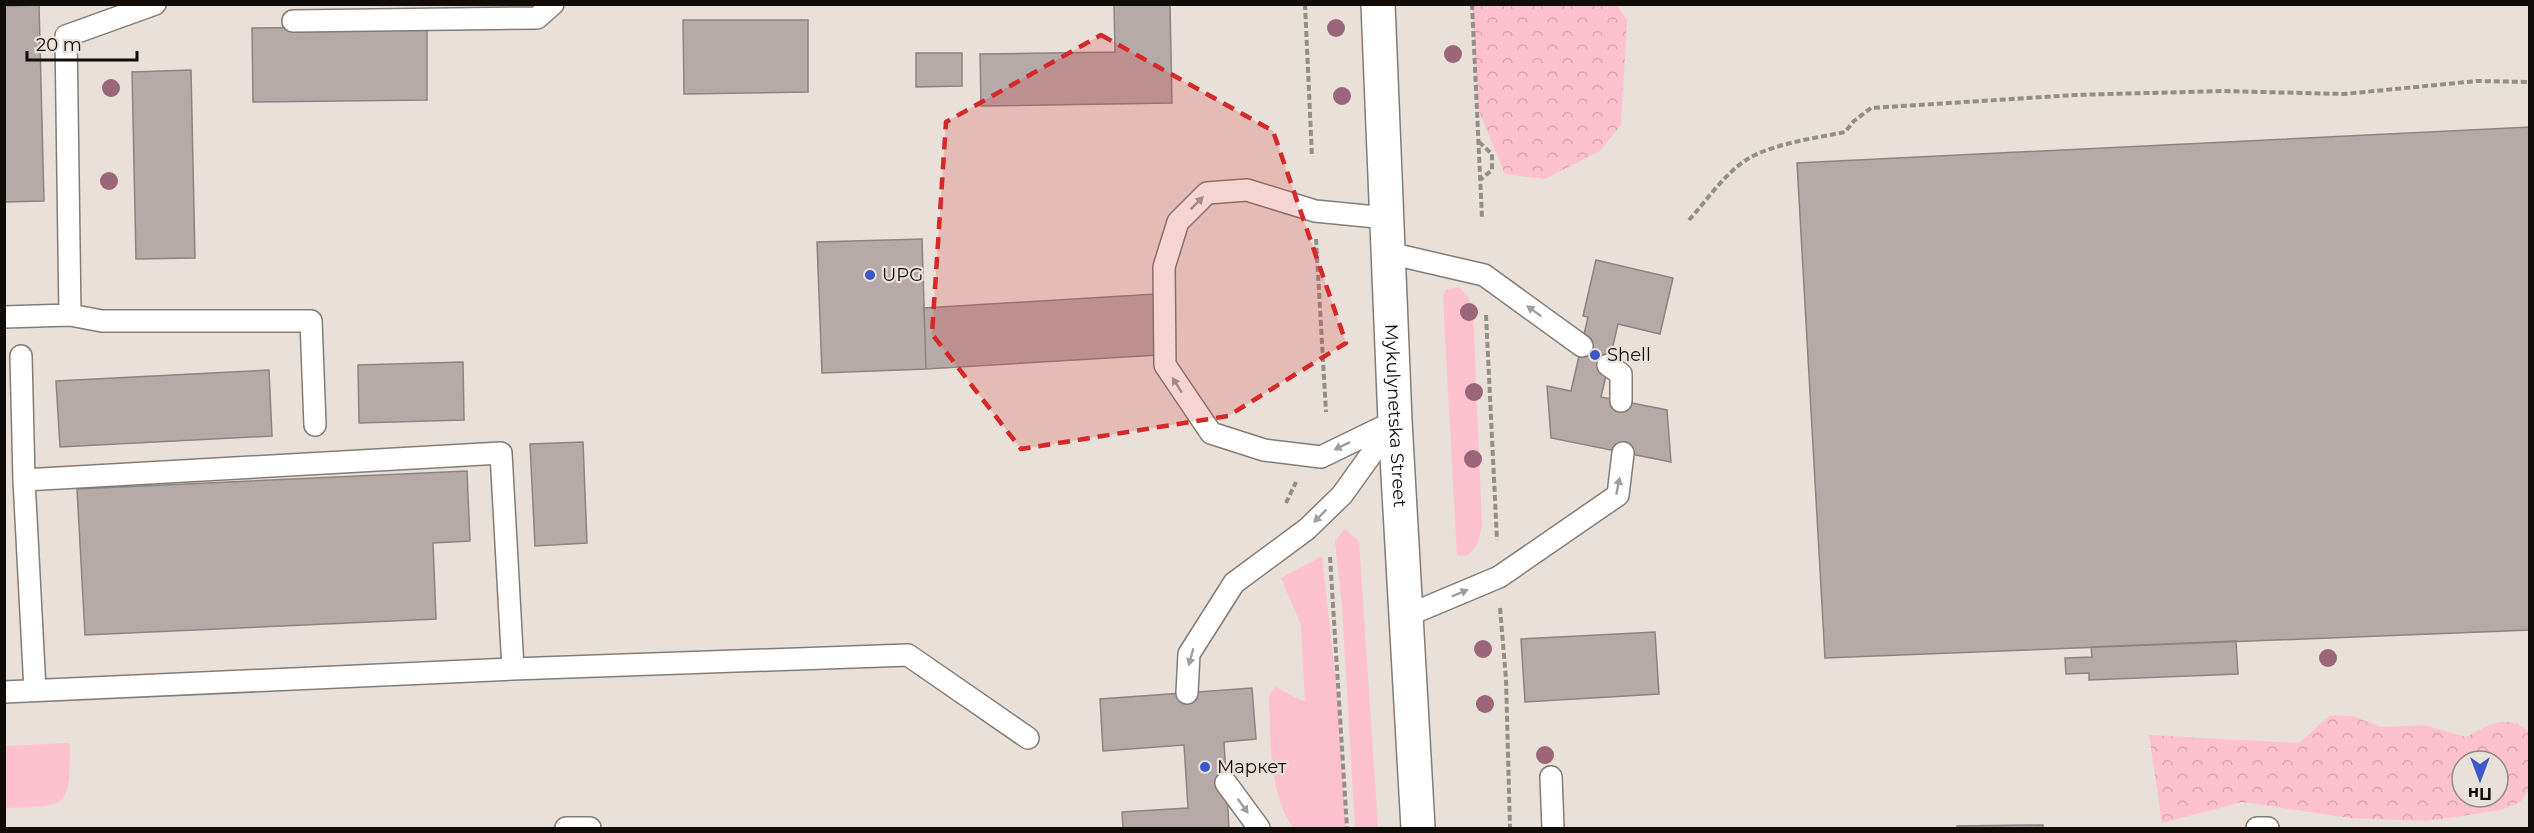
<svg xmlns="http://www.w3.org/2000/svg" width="2534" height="833" viewBox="0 0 2534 833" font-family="Montserrat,sans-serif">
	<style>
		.green { fill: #fdc0cf }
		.forest { fill: url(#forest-crowns); fill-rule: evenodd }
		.building { fill: #b5aaa8; stroke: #8d8380; stroke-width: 1.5 }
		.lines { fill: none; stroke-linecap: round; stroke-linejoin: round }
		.lane-casing { stroke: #837c76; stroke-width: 24 }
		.highway-casing { stroke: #837c76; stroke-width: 36 }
		.path { stroke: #948e89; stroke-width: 4; stroke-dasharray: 6 3; stroke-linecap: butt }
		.lane { stroke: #fff; stroke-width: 21 }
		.highway { stroke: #fff; stroke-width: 33 }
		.tree { fill: #9c667a }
		.oneway { fill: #9f9e9d }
		.marked { fill: #d62828; fill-opacity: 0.2; stroke: #d62828; stroke-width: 4.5; stroke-dasharray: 12 8; stroke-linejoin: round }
		.poi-dot { fill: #3c57c9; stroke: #e8e0d9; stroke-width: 2 }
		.labels { text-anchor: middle; stroke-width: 4.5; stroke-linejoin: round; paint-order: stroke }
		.poi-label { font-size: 18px; fill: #0f0c0a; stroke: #e8e0d9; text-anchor: start }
		.street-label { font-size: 18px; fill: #0f0c0a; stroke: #e8e0d9 }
	</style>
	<defs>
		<pattern id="forest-crowns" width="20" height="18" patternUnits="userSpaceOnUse" patternTransform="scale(1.5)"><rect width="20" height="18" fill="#fdc0cf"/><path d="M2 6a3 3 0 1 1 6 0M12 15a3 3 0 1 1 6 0" fill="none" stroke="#d8a4b0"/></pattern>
	</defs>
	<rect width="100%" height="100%" fill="#e8e0d9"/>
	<path class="green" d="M1459,287L1469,298L1473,311L1482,526L1477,545L1467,556L1457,555L1443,300L1445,290Z
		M1345,529L1359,541L1378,828H1355L1342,607L1335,541Z
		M1322,556L1338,701L1346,828H1293C1268,791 1271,739 1269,696L1275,687L1305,702L1301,625L1281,578Z
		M70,743C70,809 69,806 5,808V746Z"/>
	<path class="forest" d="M1472,5H1617L1627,20L1621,125L1600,151L1545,179L1505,174L1478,109Z
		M2330,715L2353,716L2381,727L2424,725L2466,737C2489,725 2505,713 2529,731V790L2520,802L2501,810L2427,821L2350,818L2242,802L2162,823L2149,735L2299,743ZM2462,761H2498V797H2462Z"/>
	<path class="building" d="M1114,4H1170L1172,103L981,106L980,54L1115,52Z
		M39,5L44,201L4,202V6Z
		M683,20H808V92L684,94Z
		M427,26V100L253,102L252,28Z
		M916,53H962V86L916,87Z
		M191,70L195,258L136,259L132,72Z
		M2530,127V630L1825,658L1797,163Z
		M922,239L926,369L822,373L817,242Z
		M1596,260L1673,278L1660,334L1618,324L1601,397L1667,410L1671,462L1551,438L1547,386L1571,391L1588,317L1583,316Z
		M1172,293L1175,354L926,369L924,308Z
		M463,362L464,420L359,423L358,365Z
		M269,370L272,436L60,447L56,381Z
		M583,442L587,543L535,546L530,444Z
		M467,471L470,541L433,543L436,619L85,635L77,489Z
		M1655,632L1659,694L1525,702L1521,639Z
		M2236,641L2238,674L2089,680V673L2066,674L2065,658L2092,657L2091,647Z
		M1252,688L1256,739L1224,742L1229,828H1123L1122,812L1188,808L1184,745L1103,751L1100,699Z
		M2043,825V828H1957V826Z"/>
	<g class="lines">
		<defs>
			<path id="lane" d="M293,21L537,18L553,4
				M1387,218L1315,211L1247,190L1207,193L1178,222L1164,267L1165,365L1211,433L1264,450L1321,457L1395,421
				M1389,253L1484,275L1582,346
				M70,315L102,321H311L315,425
				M4,317L70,315L66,36L155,4
				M21,356L24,480L501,453L513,669
				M1608,365L1621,374V401
				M24,480L35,690
				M1406,616L1499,577L1618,495L1623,453
				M4,692L513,669L908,655L1028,738
				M1187,693L1189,654L1234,583L1307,529L1342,495L1393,424
				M1551,777L1553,828
				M1226,783L1259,828
				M566,828H590
				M2257,828H2268"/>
			<g id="highway">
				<path id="s1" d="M1378,4L1395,421L1418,828"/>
			</g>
		</defs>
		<use href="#lane" class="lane-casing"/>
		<use href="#highway" class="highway-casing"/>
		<path class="path" d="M1305,4L1312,157
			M1472,4L1482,218
			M1479,142L1492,154V170L1480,180
			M1689,220C1708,199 1729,167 1755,155C1783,142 1816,138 1845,132L1854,121L1871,108L2075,95L2221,91L2344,94L2477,81L2530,82
			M1316,239L1326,412
			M1486,315L1497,540
			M1286,503L1296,482
			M1330,557L1347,828
			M1500,608L1506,679L1510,828"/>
		<use href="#lane" class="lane"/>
		<use href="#highway" class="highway"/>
	</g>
	<g class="tree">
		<circle cx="1336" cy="28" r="9"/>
		<circle cx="1453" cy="54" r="9"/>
		<circle cx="111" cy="88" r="9"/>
		<circle cx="1342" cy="96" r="9"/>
		<circle cx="109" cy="181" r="9"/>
		<circle cx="1469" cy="312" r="9"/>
		<circle cx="1474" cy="392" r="9"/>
		<circle cx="1473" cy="459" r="9"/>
		<circle cx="1483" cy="649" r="9"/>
		<circle cx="2328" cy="658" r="9"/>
		<circle cx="1485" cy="704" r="9"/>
		<circle cx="1545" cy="755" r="9"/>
	</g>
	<defs><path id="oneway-solid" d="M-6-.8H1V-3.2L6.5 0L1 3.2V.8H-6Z" transform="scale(1.5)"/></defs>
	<g class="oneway">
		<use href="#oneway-solid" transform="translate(1197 203) rotate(-45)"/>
		<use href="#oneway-solid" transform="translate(1534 311) rotate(-144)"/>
		<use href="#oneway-solid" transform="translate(1177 385) rotate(-122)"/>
		<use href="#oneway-solid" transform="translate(1342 446) rotate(154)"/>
		<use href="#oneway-solid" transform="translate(1618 486) rotate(-79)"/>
		<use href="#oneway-solid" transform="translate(1320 516) rotate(135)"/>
		<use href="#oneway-solid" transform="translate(1460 593) rotate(-23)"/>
		<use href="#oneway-solid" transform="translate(1191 657) rotate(105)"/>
		<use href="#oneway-solid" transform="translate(1243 806) rotate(54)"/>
	</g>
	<path class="marked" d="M1101,35L1273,131L1346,343L1228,416L1021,449L932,334L946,122Z"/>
	<g class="poi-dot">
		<circle cx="870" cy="275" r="6"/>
		<circle cx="1595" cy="355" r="6"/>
		<circle cx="1205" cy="767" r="6"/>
	</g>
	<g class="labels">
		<g class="poi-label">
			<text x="882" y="281">UPG</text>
			<text x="1607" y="361">Shell</text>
			<text x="1217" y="773">Маркет</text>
		</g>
		<g class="street-label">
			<text dy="6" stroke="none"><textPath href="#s1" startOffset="412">Mykulynetska Street</textPath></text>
		</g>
	</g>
	<rect width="2534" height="833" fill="none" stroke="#0f0c0a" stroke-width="12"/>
	<g transform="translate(2480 779) rotate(180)"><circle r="28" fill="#e8e0d9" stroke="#918b86" stroke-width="1.5"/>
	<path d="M0-4.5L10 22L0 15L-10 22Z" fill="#3c57c9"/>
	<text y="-9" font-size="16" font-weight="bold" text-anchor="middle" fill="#0f0c0a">Пн</text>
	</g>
	<path d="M27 51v9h110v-9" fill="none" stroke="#0f0c0a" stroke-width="3"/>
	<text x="36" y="51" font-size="18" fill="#0f0c0a" stroke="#e8e0d9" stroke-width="4.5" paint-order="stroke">20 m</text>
</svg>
